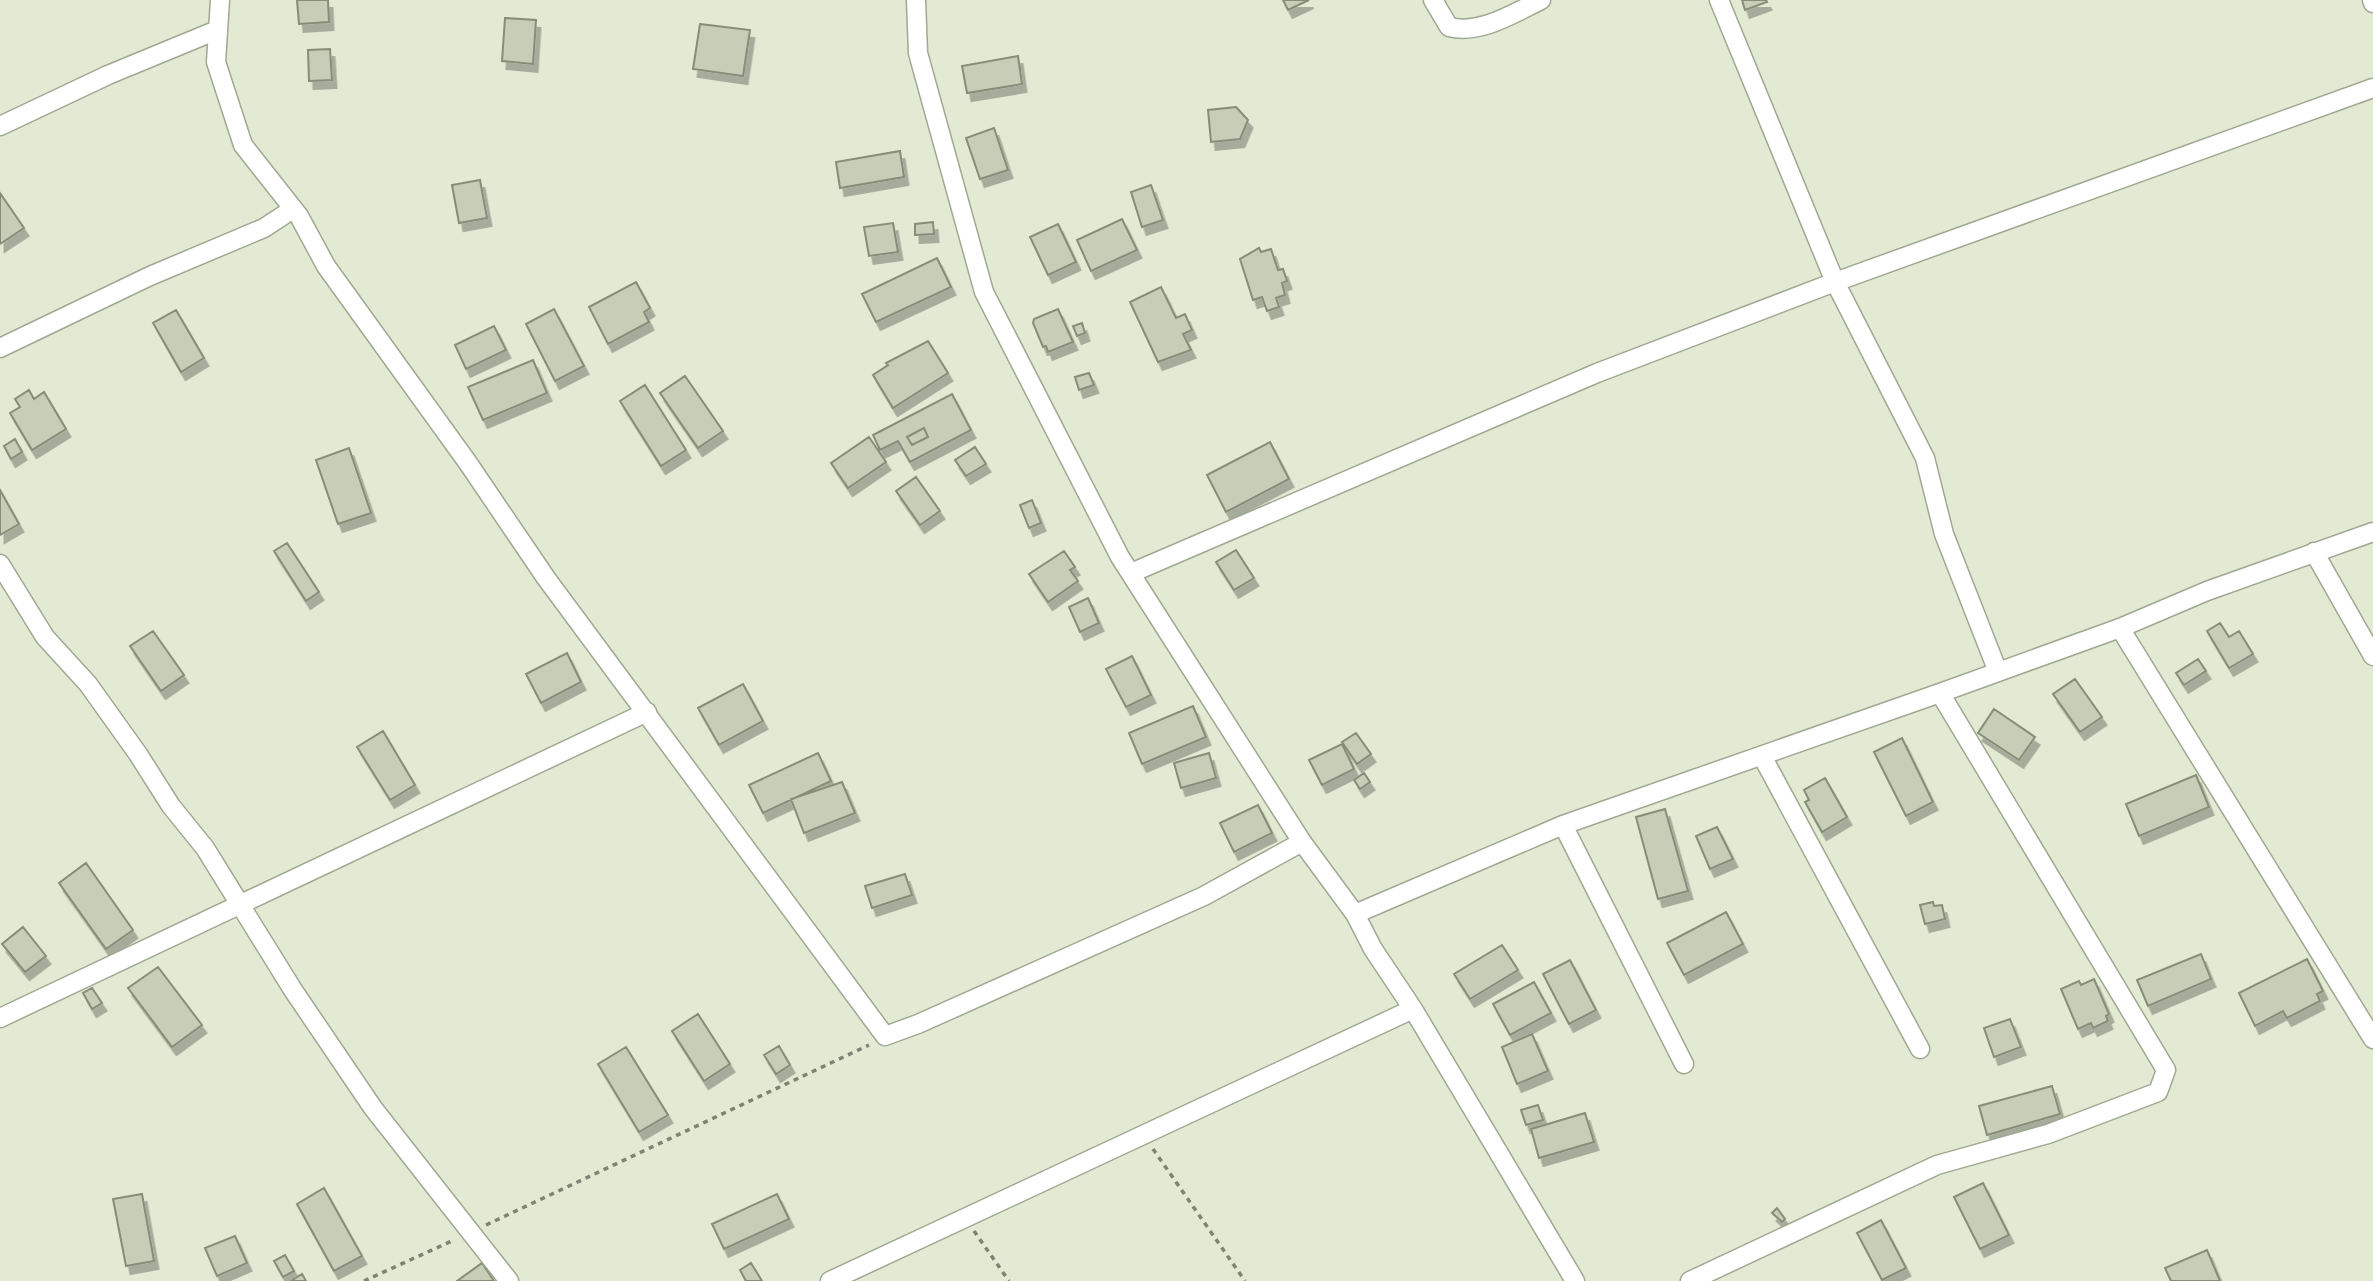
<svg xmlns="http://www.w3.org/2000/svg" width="2373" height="1281" viewBox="0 0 2373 1281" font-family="'Nunito Sans',sans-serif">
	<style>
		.building { fill: #c6ceb7; stroke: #868d78; stroke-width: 2; fill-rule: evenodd; filter: url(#shadow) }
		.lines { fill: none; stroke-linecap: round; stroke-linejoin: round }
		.minor-casing { stroke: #a0a892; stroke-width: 21 }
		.path { stroke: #7e8474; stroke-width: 3.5; stroke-dasharray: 5 5; stroke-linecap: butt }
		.minor { stroke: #fff; stroke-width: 18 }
	</style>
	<defs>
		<filter id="shadow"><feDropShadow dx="4.5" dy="8" stdDeviation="0" flood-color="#0004"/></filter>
	</defs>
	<rect width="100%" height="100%" fill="#e2ead3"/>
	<path class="building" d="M297,0H328L329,22L299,24Z
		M1283,0H1309L1288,10Z
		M1742,0H1766L1767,2L1745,10Z
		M505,18L536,20L533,64L502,61Z
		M700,24L750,30L743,76L693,69Z
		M330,49L332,80L309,81L308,50Z
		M1018,56L1022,84L967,93L962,66Z
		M1236,107L1248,120L1240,139L1211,142L1208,110Z
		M994,128L1008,170L980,179L966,138Z
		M900,151L904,177L840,188L836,162Z
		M480,180L487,218L459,223L452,185Z
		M1151,185L1163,220L1142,227L1131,192Z
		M0,193L24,228L0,244Z
		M1122,219L1137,250L1091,271L1077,240Z
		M933,222L934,234L915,235V224Z
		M893,223L898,252L869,256L864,227Z
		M1058,224L1076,262L1048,275L1030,237Z
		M1259,248L1261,252L1271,249L1278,270L1283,269L1287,281L1282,283L1285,295L1276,298L1279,307L1267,311L1262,297L1253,300L1240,259Z
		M937,258L951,287L876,322L862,294Z
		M636,282L650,308L644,312L649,322L608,344L589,307Z
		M1161,287L1176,318L1185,314L1192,330L1183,334L1191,350L1158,362L1130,302Z
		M554,309L584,366L555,381L526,324Z
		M1058,309L1073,342L1048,352L1046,346L1043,347L1033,323L1034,319Z
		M176,310L204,358L181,372L153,323Z
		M1082,323L1085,333L1077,336L1073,326Z
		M494,326L506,350L466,369L455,345Z
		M928,341L948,373L893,408L873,375L888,365L886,363Z
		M533,360L547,393L483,420L468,387Z
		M1089,373L1094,385L1079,390L1075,377Z
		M685,376L723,431L698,448L660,393Z
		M645,385L686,450L661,466L620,401Z
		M29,390L34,399L44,392L66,429L32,450L10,413L20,407L15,399Z
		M952,394L971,430L910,462L898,441L880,450L873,435ZM924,428L928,437L912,445L907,437Z
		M924,428L928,437L912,445L907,437Z
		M869,437L886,462L848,488L831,463Z
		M15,439L22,452L11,459L4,446Z
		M1270,442L1289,479L1226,512L1207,475Z
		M975,447L986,464L966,476L955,460Z
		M349,448L371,513L338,524L316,460Z
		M916,477L940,511L920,525L896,491Z
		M0,490L19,524L0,535Z
		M1032,500L1041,523L1029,528L1020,505Z
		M287,543L319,592L306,601L274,551Z
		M1236,550L1254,578L1234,590L1216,562Z
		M1064,551L1075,567L1070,570L1078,581L1048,602L1029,574Z
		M1088,598L1099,623L1080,632L1069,607Z
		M2220,623L2229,637L2239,631L2253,654L2229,668L2207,631Z
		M153,631L184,675L161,691L130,646Z
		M567,653L581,682L541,703L526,674Z
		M1132,656L1151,695L1126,707L1106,669Z
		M2198,659L2206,671L2184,685L2176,673Z
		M2075,679L2102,717L2080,732L2053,694Z
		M743,684L763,721L719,745L698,708Z
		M1193,706L1206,737L1142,764L1129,733Z
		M1994,709L2035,737L2019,760L1978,733Z
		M383,731L415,785L390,800L357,747Z
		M1356,733L1371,754L1357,764L1342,742Z
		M1902,738L1933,802L1906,816L1874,752Z
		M1342,744L1354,769L1322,785L1309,760Z
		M818,753L831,781L763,813L749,785Z
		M1209,753L1216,778L1181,788L1174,763Z
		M1364,773L1370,782L1360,789L1354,780Z
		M2196,775L2209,807L2139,836L2126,804Z
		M1825,778L1847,817L1822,832L1805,802L1809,800L1804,790Z
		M842,782L855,813L804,833L791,799Z
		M1258,805L1272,833L1234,852L1220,823Z
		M1665,809L1688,891L1658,899L1636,817Z
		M1717,827L1733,859L1710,869L1696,836Z
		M86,863L133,930L106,949L59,883Z
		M905,874L912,895L872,908L865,886Z
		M1933,902L1934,906L1942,905L1945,919L1925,924L1920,905Z
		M1726,912L1743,944L1684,975L1667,943Z
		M23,927L46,956L25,972L2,944Z
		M1502,945L1518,970L1470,999L1454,974Z
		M2201,954L2211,979L2148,1006L2137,980Z
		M2307,959L2323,991L2317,994L2320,1001L2287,1018L2283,1011L2255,1026L2239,993Z
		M1570,960L1596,1010L1569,1024L1543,974Z
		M158,967L202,1025L172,1047L128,988Z
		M2094,979L2109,1014L2106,1016L2108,1021L2093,1028L2091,1023L2078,1029L2061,989L2079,981L2081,985Z
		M1534,982L1551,1013L1510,1035L1493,1004Z
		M92,988L102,1003L92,1009L83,993Z
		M698,1014L730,1064L704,1081L672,1031Z
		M2010,1019L2021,1047L1994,1057L1984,1028Z
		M1532,1034L1548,1071L1517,1084L1502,1047Z
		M779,1046L790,1065L776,1074L764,1055Z
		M626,1047L668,1115L639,1132L598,1064Z
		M2052,1086L2060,1114L1987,1135L1979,1106Z
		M1538,1105L1543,1120L1526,1125L1521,1110Z
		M1585,1113L1594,1142L1539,1158L1531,1129Z
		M1983,1183L2009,1235L1980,1249L1954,1197Z
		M324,1188L362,1256L334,1271L297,1204Z
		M142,1194L154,1261L126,1266L113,1199Z
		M777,1194L789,1219L724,1249L712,1224Z
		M1777,1208L1785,1219L1782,1222L1772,1213Z
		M1881,1220L1906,1268L1882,1280L1857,1233Z
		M235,1236L247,1263L217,1276L205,1248Z
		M2207,1250L2220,1281H2171L2165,1268Z
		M285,1255L294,1271L283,1277L274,1261Z
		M482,1263L494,1281H457Z
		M751,1263L762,1281H746L740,1270Z
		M302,1274L306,1281H291Z"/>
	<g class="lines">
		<defs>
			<path id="minor" d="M220,0L216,62L243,145L299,216L326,266L468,463L546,578L885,1036L918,1024L1204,896L1302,842
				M916,0L918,53L984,292L1120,557L1302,842L1355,914L1373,949L1413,1009L1575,1281
				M1433,0L1449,27C1480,35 1514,13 1541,0
				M1719,0L1835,282L1925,458L1944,534L1998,672
				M2372,0L2373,3
				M0,126L108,75L217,30
				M0,348L150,276L264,228L293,209
				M2314,552L2373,656
				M0,564L45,637L88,684L138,754L171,806L205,848L293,990L373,1108L509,1281
				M1131,573L1597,373L1835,282L2373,88
				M2120,628L2373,1039
				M1762,756L1920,1049
				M1563,825L1684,1064
				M1355,914L1563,825L1940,693L2120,628L2207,591L2373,532
				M0,1018L647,712
				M830,1281L1413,1009
				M1690,1281L1937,1165L2048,1134L2158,1092L2166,1070L1940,693"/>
		</defs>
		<use href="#minor" class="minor-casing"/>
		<path class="path" d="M1153,1149L1245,1281
			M486,1225L869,1045
			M974,1231L1009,1281
			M364,1281L454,1240"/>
		<use href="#minor" class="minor"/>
	</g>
</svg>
